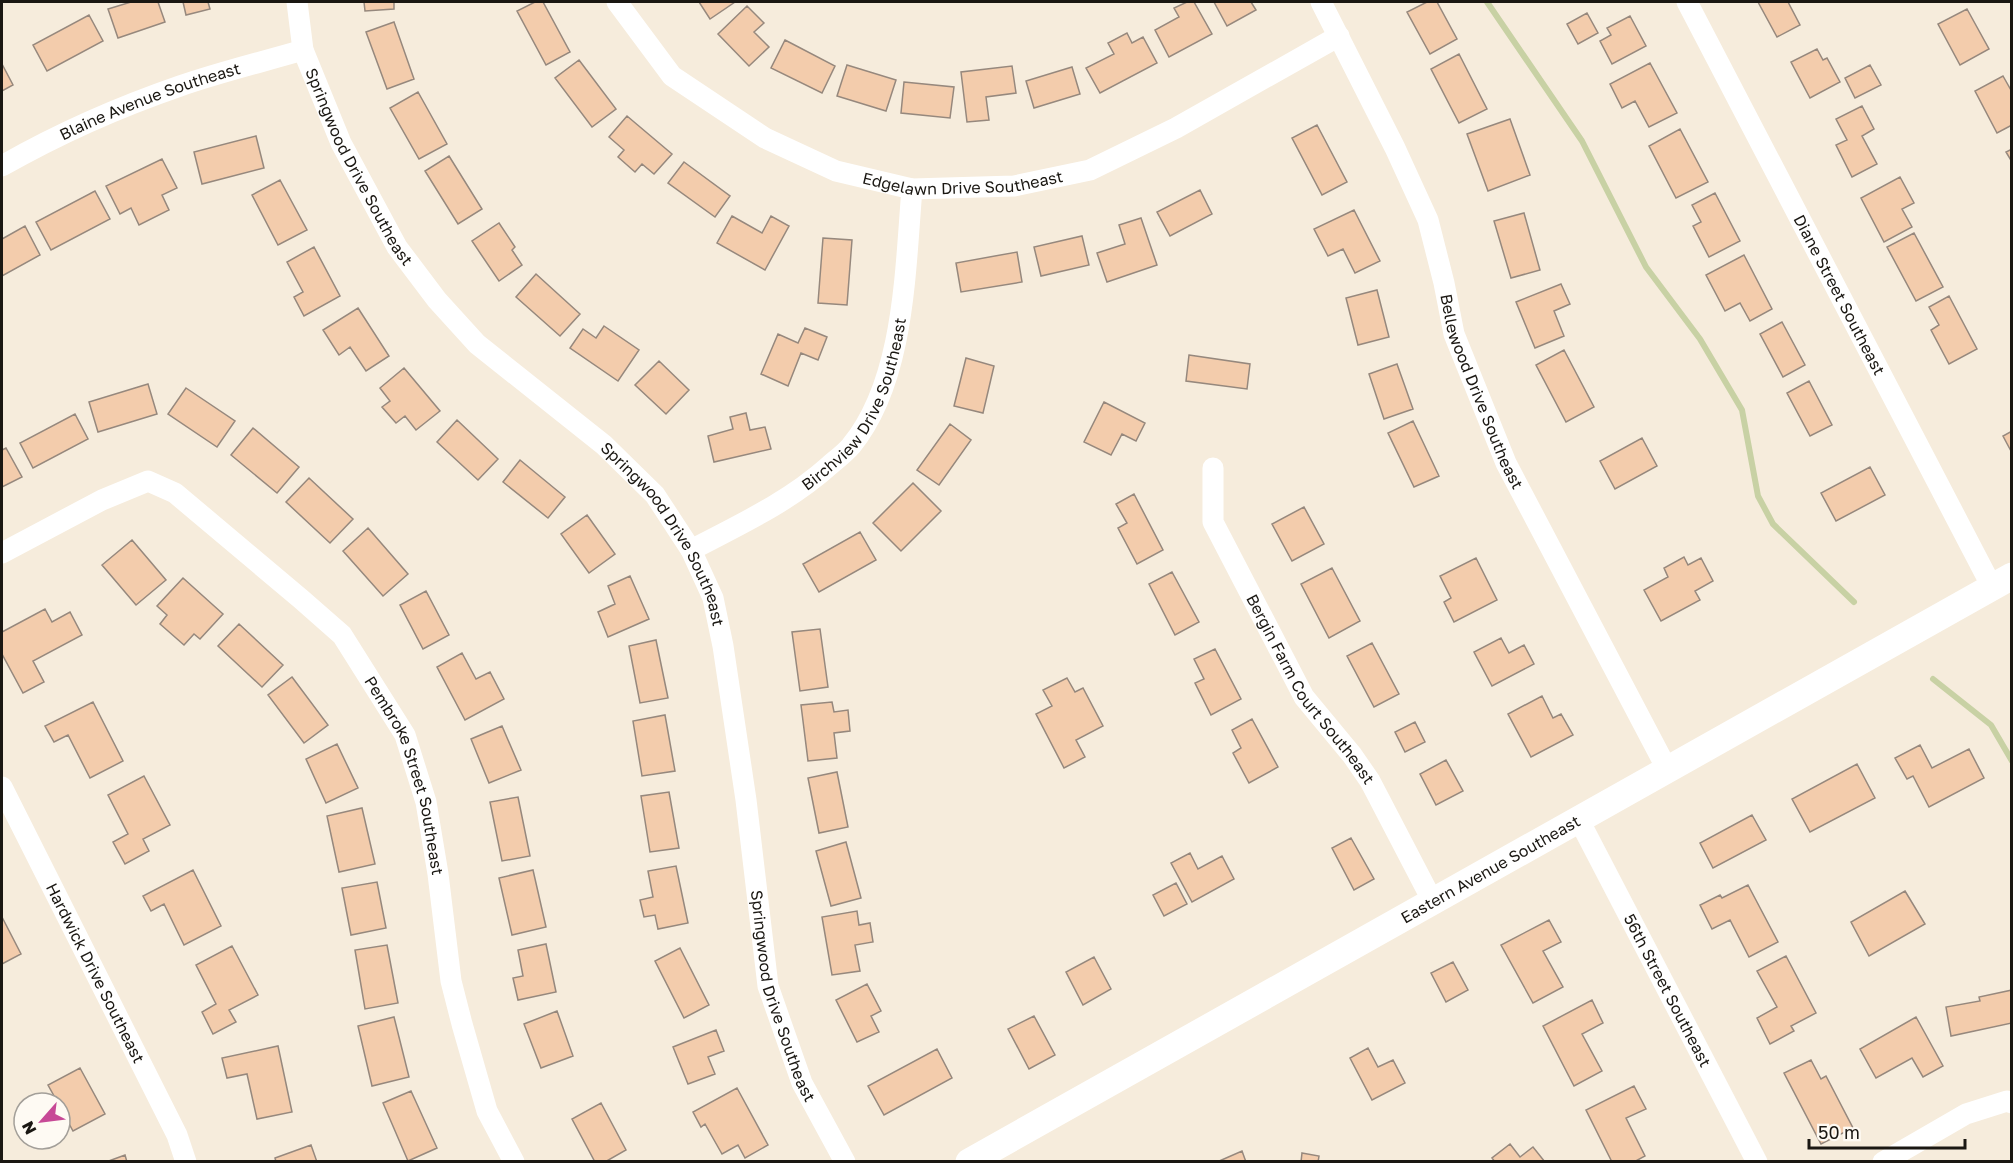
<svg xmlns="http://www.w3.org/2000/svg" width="2013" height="1163" viewBox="0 0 2013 1163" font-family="'Golos Text',sans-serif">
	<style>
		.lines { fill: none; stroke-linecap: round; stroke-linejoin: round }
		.stream { stroke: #c8d1a4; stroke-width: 6 }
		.building { fill: #f3ccac; stroke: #96887d; stroke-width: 1.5 }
		.minor { stroke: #fff; stroke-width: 21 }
		.tertiary { stroke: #fff; stroke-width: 27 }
		.labels { text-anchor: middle; stroke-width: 5; stroke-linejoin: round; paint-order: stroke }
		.street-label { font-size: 16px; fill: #1a1712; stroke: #fefaf3 }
	</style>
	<rect width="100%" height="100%" fill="#f6ecdc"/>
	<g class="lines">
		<path class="stream" d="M1487,2L1582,141L1646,267L1700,339L1742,410L1758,496L1773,524L1854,602
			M1933,679L1991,725L2012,761"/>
	</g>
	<path class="building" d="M131,2H158L165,22L118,38L108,9Z
		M183,2H208L210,9L186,15Z
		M364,2H394V9L365,11Z
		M535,2H543L570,52L546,65L517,11Z
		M699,2H735L710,19Z
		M1187,2H1194L1212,34L1169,57L1155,30L1179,17L1174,8Z
		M1214,2H1251L1256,10L1227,26Z
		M1427,2H1437L1457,39L1430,54L1407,12Z
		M1758,2H1788L1800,25L1777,37Z
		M747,6L764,23L754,32L769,47L749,66L718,34Z
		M1967,9L1989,49L1960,65L1938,24Z
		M1587,13L1598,33L1578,44L1567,24Z
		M89,15L103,41L47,71L33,45Z
		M1630,16L1646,46L1612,64L1600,41L1611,35L1607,28Z
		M394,22L414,79L387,89L366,32Z
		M1127,33L1132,43L1143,37L1157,63L1100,93L1086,68L1114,54L1108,43Z
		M785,40L835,66L822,93L771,68Z
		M1817,49L1823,60L1827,58L1840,82L1810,98L1791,62Z
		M1459,54L1487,109L1459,123L1431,69Z
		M579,60L616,109L592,127L555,78Z
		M1650,63L1677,113L1649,127L1635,101L1622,108L1610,84Z
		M2,64L13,85L2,91Z
		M847,65L896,80L886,111L837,96Z
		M1870,65L1881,85L1855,98L1845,78Z
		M1012,66L1016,93L986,97L989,120L967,122L961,72Z
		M1072,67L1080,94L1034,108L1026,81Z
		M2003,76L2012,92V125L1997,133L1975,91Z
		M904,82L954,87L950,118L901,113Z
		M418,92L447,144L419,159L390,108Z
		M1862,106L1874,129L1862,136L1877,164L1852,177L1836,145L1847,140L1836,119Z
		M627,116L672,154L654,174L642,164L635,172L618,157L624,150L609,137Z
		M1510,119L1530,175L1488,191L1467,134Z
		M1317,125L1347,182L1322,195L1292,138Z
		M1680,129L1708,182L1676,198L1649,146Z
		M256,136L264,168L202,184L194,152Z
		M2012,149V162L2006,152Z
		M449,156L482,209L458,224L425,171Z
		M162,159L177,188L162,195L169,210L139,225L131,208L120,214L106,186Z
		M684,162L730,196L715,217L668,183Z
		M1900,177L1914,203L1902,209L1912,227L1884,242L1861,198Z
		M280,180L307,230L278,245L252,195Z
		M1200,190L1212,214L1170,236L1157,212Z
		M95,191L110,219L51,250L36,222Z
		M1715,193L1740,241L1709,257L1693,226L1701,222L1692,205Z
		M1354,210L1380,261L1355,273L1343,249L1328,256L1314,229Z
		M1524,213L1540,270L1511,278L1494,221Z
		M732,216L762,233L771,216L789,226L765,270L717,243Z
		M1141,218L1157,265L1107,282L1097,253L1125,244L1119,225Z
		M499,223L515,247L512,250L522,265L499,281L472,241Z
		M25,226L40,255L2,276V239Z
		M1914,233L1943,287L1916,301L1887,247Z
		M1082,236L1089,265L1041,276L1034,247Z
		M823,238L852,240L847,305L818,303Z
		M314,247L340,296L304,316L294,297L303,292L287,262Z
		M1017,252L1022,282L961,292L956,263Z
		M1744,255L1772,309L1750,321L1740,303L1725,311L1706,275Z
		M536,274L580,314L560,336L516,297Z
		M1561,284L1570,304L1554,311L1564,336L1535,348L1516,302Z
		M1377,290L1389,337L1358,345L1346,298Z
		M1949,296L1977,349L1949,364L1931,330L1939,325L1929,307Z
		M358,308L389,356L366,371L350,347L339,355L323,330Z
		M1782,322L1805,365L1783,377L1760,334Z
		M604,326L639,350L618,381L570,348L583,329L596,338Z
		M805,328L827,337L818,360L801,353L788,386L761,374L778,334L798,343Z
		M1564,350L1594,407L1566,422L1536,365Z
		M1189,355L1250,364L1247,389L1186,381Z
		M966,358L994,366L983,413L954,406Z
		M659,361L689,390L666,414L635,385Z
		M1397,364L1413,409L1384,419L1369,374Z
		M404,368L440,411L416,430L405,416L396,423L382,407L390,401L380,388Z
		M1809,381L1832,425L1810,436L1787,393Z
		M148,384L157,414L98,432L89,402Z
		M186,388L235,421L217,447L168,414Z
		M1104,402L1145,423L1136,441L1122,434L1111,455L1084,442Z
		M746,413L750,430L765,427L771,449L714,462L708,436L733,429L730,417Z
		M75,414L88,439L33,468L20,443Z
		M457,420L498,459L478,480L437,442Z
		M1413,421L1439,476L1414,487L1388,433Z
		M950,424L971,440L939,485L917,470Z
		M253,428L299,467L277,493L231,455Z
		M2012,431V453L2003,436Z
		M1642,438L1657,466L1615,489L1600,461Z
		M6,448L22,477L2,487V450Z
		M520,460L565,497L548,518L503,482Z
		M1870,467L1885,495L1836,521L1821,493Z
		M309,478L353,519L330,543L286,502Z
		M913,483L941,511L901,551L873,523Z
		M1134,494L1163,550L1137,564L1118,528L1127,523L1116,504Z
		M1304,507L1324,544L1292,561L1272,524Z
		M587,515L615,554L589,573L561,534Z
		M368,528L408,574L383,596L343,551Z
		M860,532L876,560L819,592L803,564Z
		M132,540L166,580L136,605L102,565Z
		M1684,557L1688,565L1701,558L1713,581L1695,591L1700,600L1661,621L1644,590L1668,577L1664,568Z
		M1476,558L1497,600L1454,622L1444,602L1451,598L1440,576Z
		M1332,568L1360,621L1329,638L1301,584Z
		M1172,572L1199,622L1175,635L1149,584Z
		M630,576L649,619L608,637L598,612L615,604L608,586Z
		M183,578L223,614L200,639L194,634L184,645L160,624L167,615L157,606Z
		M426,591L449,635L423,649L400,605Z
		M45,609L52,622L70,612L82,635L33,661L44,682L23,693L2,654V632Z
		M239,624L283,665L262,687L218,646Z
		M820,629L828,687L800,691L792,632Z
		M1501,638L1509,653L1524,645L1534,664L1492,686L1474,652Z
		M656,640L668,698L640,703L629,646Z
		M1372,643L1399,694L1374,707L1347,656Z
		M1215,649L1241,699L1211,715L1195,683L1204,679L1194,659Z
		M462,653L476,679L490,672L504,699L465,720L437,667Z
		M292,677L328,725L304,743L268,695Z
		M1067,678L1075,692L1083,688L1103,726L1076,740L1085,757L1064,768L1036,714L1052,706L1043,690Z
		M1542,696L1553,718L1561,714L1573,735L1531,757L1508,714Z
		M93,702L123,761L90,778L68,735L54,742L45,726Z
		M832,702L834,712L848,710L850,731L834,733L837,758L808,761L801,705Z
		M665,715L675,771L642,776L633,721Z
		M1252,719L1278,767L1249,783L1233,753L1241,748L1232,730Z
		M1415,722L1425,742L1405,752L1395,732Z
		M502,726L521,770L489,783L471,739Z
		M337,744L358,788L326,803L306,759Z
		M1920,745L1932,768L1969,749L1984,778L1929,807L1913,776L1907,779L1895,758Z
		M1446,760L1463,791L1436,805L1420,774Z
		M1857,764L1875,798L1810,832L1792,799Z
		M837,772L848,827L819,833L808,778Z
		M144,776L170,825L143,839L149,851L125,864L113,842L128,834L108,795Z
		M669,792L679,848L650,852L641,796Z
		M518,797L530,856L502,861L490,802Z
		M362,808L375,864L339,872L327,816Z
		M1752,815L1766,840L1713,868L1700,843Z
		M1351,838L1374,879L1354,890L1332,848Z
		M846,842L861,898L831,906L816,851Z
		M1190,853L1198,869L1222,856L1234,879L1192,902L1171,863Z
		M676,866L688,923L658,929L655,915L644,917L640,900L653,897L648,871Z
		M193,870L221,926L184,945L164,904L151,911L143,896Z
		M533,870L546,927L512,935L499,878Z
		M377,882L386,928L351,935L342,888Z
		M1176,883L1187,904L1164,916L1153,895Z
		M1748,885L1778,942L1749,957L1730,920L1712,929L1700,905L1720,895L1722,898Z
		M1905,891L1925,924L1869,956L1851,922Z
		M857,911L859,925L870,923L873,942L855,945L860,971L832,975L822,917Z
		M2,917L21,954L2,964Z
		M1549,920L1561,942L1543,951L1563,987L1533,1003L1501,945Z
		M546,944L556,992L518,1000L513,978L523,976L518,950Z
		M387,945L398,1003L365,1009L355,950Z
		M232,946L258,995L229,1010L236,1022L213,1034L202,1012L216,1004L196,965Z
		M680,948L709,1005L684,1018L655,961Z
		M1786,956L1816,1013L1791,1026L1794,1031L1770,1044L1757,1018L1777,1007L1757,971Z
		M1094,957L1111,989L1083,1005L1066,972Z
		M1453,962L1468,990L1446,1002L1431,973Z
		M867,984L881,1011L871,1016L879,1032L857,1042L836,1000Z
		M2012,990V1023L1951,1036L1946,1007L1980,1001L1979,997Z
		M1592,1000L1603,1023L1582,1034L1602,1071L1574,1086L1543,1026Z
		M557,1011L573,1056L541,1068L524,1024Z
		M1034,1016L1055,1055L1029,1069L1008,1029Z
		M394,1017L409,1077L372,1086L358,1026Z
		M1916,1017L1943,1066L1923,1077L1912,1058L1876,1078L1860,1049Z
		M716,1030L724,1051L708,1057L715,1074L688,1084L673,1047Z
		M278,1046L292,1112L257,1119L247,1074L227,1078L222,1058Z
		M1368,1048L1378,1067L1393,1060L1405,1083L1372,1100L1350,1058Z
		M937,1049L952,1078L884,1115L868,1086Z
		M1811,1060L1821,1079L1826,1076L1853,1128L1821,1144L1784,1073Z
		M80,1068L105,1114L73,1131L60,1107V1103H58L48,1085Z
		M1634,1086L1646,1109L1626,1118L1645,1156L1634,1162H1612L1586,1110Z
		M737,1088L768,1145L745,1158L738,1145L722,1154L705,1124L701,1127L693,1112Z
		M411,1091L437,1148L408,1161L383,1103Z
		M601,1103L626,1150L605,1162H595L572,1119Z
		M1510,1144L1520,1157L1533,1147L1545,1162H1495L1492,1158Z
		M311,1145L317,1162H276L275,1158Z
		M1242,1151L1246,1162H1217Z
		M1302,1153L1319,1156L1318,1162H1301Z
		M125,1155L127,1162H106Z"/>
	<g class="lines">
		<g class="minor">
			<path id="s1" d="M297,2L303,50L341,143L397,247L437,300L477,344L604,445L655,495L691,550L713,598L723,646L746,800L768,986L802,1083L845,1162"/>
			<path id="s2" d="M617,2L672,76L765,138L836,171L912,189L1014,186L1090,170L1176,128L1339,36"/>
			<path id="s3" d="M1321,2L1395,148L1428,220L1444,283L1454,334L1506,463L1667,769"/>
			<path id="s4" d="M1687,2L1992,587"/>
			<path id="s5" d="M2,166C58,134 119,107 180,86C220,72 262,62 303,50"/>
			<path id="s6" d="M1213,468V522L1304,697L1352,755L1370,781L1433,902"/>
			<path id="s7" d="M691,550C739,525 789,502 830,465C837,459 845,453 851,446C905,380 905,270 912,189"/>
			<path id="s8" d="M2,553L102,500L148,481L175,493L301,599L342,635L405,735L426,802L438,874L451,981L462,1024L487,1111L514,1162"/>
			<path id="s9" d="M2,787L177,1135L186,1162"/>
			<path id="s10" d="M1579,820L1757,1162"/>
			<path d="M1883,1162L1966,1114L2007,1101L2012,1103"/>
		</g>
		<path class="tertiary" id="s11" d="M969,1162L2012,576"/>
	</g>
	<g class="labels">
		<g class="street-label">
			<text dy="6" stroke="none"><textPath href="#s5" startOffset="162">Blaine Avenue Southeast</textPath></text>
			<text dy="6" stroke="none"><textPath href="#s1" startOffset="178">Springwood Drive Southeast</textPath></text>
			<text dy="6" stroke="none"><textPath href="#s2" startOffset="411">Edgelawn Drive Southeast</textPath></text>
			<text dy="6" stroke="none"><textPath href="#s4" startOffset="330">Diane Street Southeast</textPath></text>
			<text dy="6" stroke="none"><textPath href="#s3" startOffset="423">Bellewood Drive Southeast</textPath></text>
			<text dy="6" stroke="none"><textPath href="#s7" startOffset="230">Birchview Drive Southeast</textPath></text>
			<text dy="6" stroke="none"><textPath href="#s1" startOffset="664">Springwood Drive Southeast</textPath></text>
			<text dy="6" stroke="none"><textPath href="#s6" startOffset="248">Bergin Farm Court Southeast</textPath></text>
			<text dy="6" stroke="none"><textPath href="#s8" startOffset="568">Pembroke Street Southeast</textPath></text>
			<text dy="6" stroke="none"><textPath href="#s11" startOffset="598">Eastern Avenue Southeast</textPath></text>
			<text dy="6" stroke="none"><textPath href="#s9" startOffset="208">Hardwick Drive Southeast</textPath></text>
			<text dy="6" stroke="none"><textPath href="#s10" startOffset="192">56th Street Southeast</textPath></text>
			<text dy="6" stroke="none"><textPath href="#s1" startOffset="1150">Springwood Drive Southeast</textPath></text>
		</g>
	</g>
	<rect width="2013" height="1163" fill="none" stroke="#1a1712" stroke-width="6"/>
	<g transform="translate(42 1121) rotate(242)"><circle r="28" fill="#fefaf3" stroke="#a39f99" stroke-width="1.5"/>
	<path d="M0-4.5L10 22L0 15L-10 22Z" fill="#c74996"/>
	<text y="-9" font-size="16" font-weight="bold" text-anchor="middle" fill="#1a1712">N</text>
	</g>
	<path d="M1809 1139v9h156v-9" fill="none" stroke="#1a1712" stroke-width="3"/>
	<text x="1818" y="1139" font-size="18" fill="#1a1712" stroke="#fefaf3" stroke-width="4.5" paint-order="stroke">50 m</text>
</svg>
